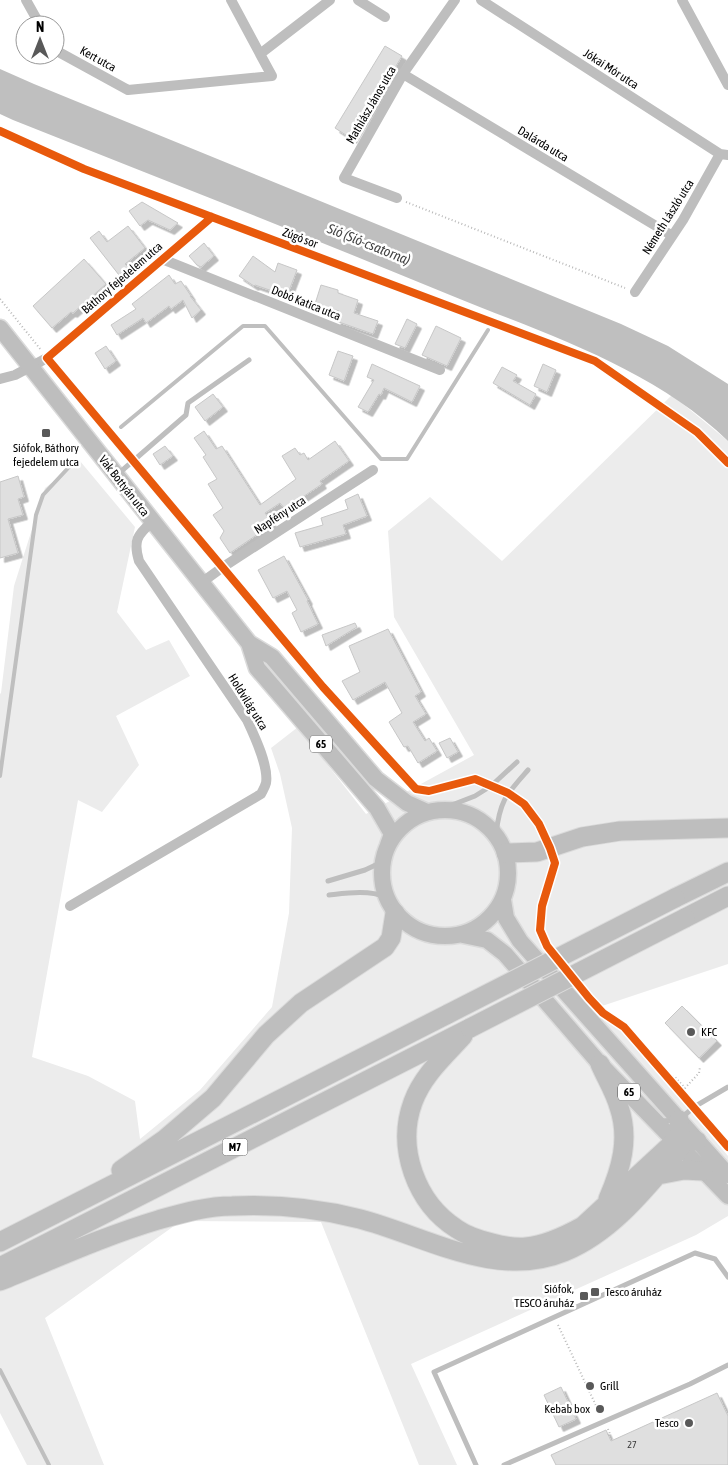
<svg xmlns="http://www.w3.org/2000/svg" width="728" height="1465" viewBox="0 0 728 1465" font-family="'Asap Condensed',sans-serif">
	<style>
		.green { fill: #ececec }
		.water { fill: #bfbfbf }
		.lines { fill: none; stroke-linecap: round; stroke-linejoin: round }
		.stream { stroke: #bfbfbf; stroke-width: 4 }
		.building { fill: #dfdfdf; stroke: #c7c7c7; filter: url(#shadow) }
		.primary-casing { stroke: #dbdbdb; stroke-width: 19 }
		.motorway-casing { stroke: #dbdbdb; stroke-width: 21 }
		.path { stroke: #b9b9b9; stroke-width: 2; stroke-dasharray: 1 2.5; stroke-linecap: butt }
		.service { stroke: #bebebe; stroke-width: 5 }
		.minor { stroke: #bebebe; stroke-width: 10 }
		.primary { stroke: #bebebe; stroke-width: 16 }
		.motorway { stroke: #bebebe; stroke-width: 19 }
		.motorway-bridge-casing { stroke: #dbdbdb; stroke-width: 21; stroke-linecap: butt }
		.motorway-bridge { stroke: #bebebe; stroke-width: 19 }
		.cycleway-casing { stroke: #fff; stroke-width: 11 }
		.cycleway { stroke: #e8590c; stroke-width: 8 }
		.poi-dot { fill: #595959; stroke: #fff; stroke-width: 2 }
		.labels { text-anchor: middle; stroke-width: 5; stroke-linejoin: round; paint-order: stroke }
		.number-label { font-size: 10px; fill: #383838 }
		.shield { fill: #fff; stroke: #4c4c4c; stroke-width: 1 }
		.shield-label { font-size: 11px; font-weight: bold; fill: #000 }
		.street-label { font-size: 12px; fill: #000; stroke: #fff }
		.poi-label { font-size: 12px; fill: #000; stroke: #fff; text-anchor: start }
		.water-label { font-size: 14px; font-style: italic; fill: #444; stroke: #fff }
	</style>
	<defs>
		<filter id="shadow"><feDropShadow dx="4.5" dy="4.5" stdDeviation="0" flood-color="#0004"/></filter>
	</defs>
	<rect width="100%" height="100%" fill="#fff"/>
	<path class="green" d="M672,395L728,441V964L602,1006L728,1156V1216L696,1235L411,1364L457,1465H419L321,1222L181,1221L45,1318L104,1465H27L0,1413V694L1,693L14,586L45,488L80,461L135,527L117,612L146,650L169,640L190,676L116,716L139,765L102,812L78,800L32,1057L88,1076L135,1101L140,1139L200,1090L272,1007L289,913L292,828L280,774L271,748L298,727L366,814L474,755L394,617L388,531L430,497L502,561Z"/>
	<path class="water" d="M0,69L34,84L621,324L668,346L728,384V441C653,368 545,334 450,295C305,235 159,178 13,120L0,114Z"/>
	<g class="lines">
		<path class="stream" d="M121,427L243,326H265L381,459H407L488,330
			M0,776L36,515L43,495L70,466
			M0,1370L49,1465"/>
	</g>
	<path class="building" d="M385,46L402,56L352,139L335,128Z
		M142,202L178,223L170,230L148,220L140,226L129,211Z
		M128,226L145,248L125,264L128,267L119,275L90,238L99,231L107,242Z
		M204,243L214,256L201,267L197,265L189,256Z
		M253,256L275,272L278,263L297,270L287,296L255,285L254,286L239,276Z
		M84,259L106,284L73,313L71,312L52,328L33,306Z
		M169,275L175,284L181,281L191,296H190L201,310L192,318L183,300L171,309L169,306L146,323L143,318L117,335L111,325L136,309L132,304Z
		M321,285L338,290V293L358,300L354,313L378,321L373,334L336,321L339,311L315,304Z
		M407,319L417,324L405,348L395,344Z
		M436,326L461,338L447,366L422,355Z
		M106,346L116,361L105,369L95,353Z
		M338,351L353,356L344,381L329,375Z
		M372,364L420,386L412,402L384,388L381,395L379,394L368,412L358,407L374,380L367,377Z
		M543,364L556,370L547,392L534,386Z
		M502,367L517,375L513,381L536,394L530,405L493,383Z
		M213,394L223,407L205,421L195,407Z
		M204,431L216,449L222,446L260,505L296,479L282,456L295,448L300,455L304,453L308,460L335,441L349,461L320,481L322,484L285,509L280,503L265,513L273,524L230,553L220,538L224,531L213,515L223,508L208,484L217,479L203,457L206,455L194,438Z
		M165,446L173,456L160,465L153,454Z
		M18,476L24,497L18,499L23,515L8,519L18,553L0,558V482Z
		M358,494L367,516L343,525L346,534L300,547L295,533L323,525L321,518L348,509L345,500Z
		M284,556L308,600L307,601L318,624L301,632L292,613L297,610L287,591L273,598L258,570Z
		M355,623L357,627L326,646L322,635Z
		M388,629L421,692L415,696L426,714L413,722L425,741L429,738L437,751L418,763L408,746L404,747L389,722L402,713L385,682L353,700L342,681L360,672L349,646Z
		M450,738L458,752L447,758L439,743Z
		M682,1006L717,1041L699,1058L665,1023Z
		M561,1387L576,1419L559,1427L544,1395Z
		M717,1393L728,1416V1465H556L551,1455L606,1430L611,1441Z"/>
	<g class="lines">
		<defs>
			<path id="primary" d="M0,328L249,643L272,657L376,779L407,803L427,812
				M249,643L257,668L377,808L392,834L388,845
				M382 873a63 63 0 1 1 126 0a63 63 0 1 1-126 0Z
				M503,900L506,918L520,941L728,1175
				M463,935L487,940L505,954L600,1064L728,1196"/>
			<path id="motorway" d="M506,853L537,852L582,837L620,831L728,828
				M675,898L728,872
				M685,918L728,896
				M463,1036C444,1057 423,1075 413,1102C396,1148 416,1203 457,1229C467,1236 480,1240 492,1243C503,1246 514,1248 526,1247C546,1245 565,1236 583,1226L675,1141H697
				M600,1064C606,1078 615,1092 619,1107C630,1139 621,1169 608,1199
				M121,1170L165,1139L213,1098L266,1035L301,1003L385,947L391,938L395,913
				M658,1175L684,1170L703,1171
				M0,1242L448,1014
				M0,1267L470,1028
				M0,1281C52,1260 104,1236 158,1220C183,1213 207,1206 232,1206C275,1204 318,1208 360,1219C425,1236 496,1280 564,1252C613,1232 648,1186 681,1147L679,1120"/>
		</defs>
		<use href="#primary" class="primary-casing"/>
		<use href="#motorway" class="motorway-casing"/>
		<path class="path" d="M406,202L625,288
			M0,299L41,350
			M670,1079L674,1076L685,1088L699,1073L700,1067
			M558,1325L600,1414
			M608,1429L610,1434L608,1435"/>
		<path class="service" d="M118,474L186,415L188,403L249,360
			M439,810L475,796L491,786L517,762
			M496,834C500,800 506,795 528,770
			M328,881L365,870L382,862
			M329,895C348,893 368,890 386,897
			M661,1121L679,1120L694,1107L728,1087
			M476,1465L434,1372L695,1253L715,1259L728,1277
			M504,1465L690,1384L728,1365"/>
		<path class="minor" d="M26,0L40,25
			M231,0L260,54
			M358,0L385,17
			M481,0L720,154L728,155
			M682,0L728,85
			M55,50L128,90L272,76L260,54L330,0
			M403,74L671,235
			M397,198L344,178L403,74L455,0
			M162,259L440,370
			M635,292L683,220L720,154
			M0,379L15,375L47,358L212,217
			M201,583L223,567L373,470
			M70,906L261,794C263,790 265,787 266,783C269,766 254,735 247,720L139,561C133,541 137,535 152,522"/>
		<use href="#primary" class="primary"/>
		<use href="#motorway" class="motorway"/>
		<defs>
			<path id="motorway-bridge" d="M448,1014L675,898
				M470,1028L685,918"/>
		</defs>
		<use href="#motorway-bridge" class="motorway-bridge-casing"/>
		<use href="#motorway-bridge" class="motorway-bridge"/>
		<defs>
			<path id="cycleway" d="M0,131L84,169L595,361L697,432L728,463
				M212,217L47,358L323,687L416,789L429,791L475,779L508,793L524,804L539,824L550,848L555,863L542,906L540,930L547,946L589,998L603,1013L624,1027L728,1147"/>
		</defs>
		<use href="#cycleway" class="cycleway-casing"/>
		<use href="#cycleway" class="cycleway"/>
	</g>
	<g class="poi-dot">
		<rect x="41" y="428" width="10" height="10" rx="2.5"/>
		<circle cx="691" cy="1032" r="5"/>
		<rect x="590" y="1287" width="10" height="10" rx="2.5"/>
		<rect x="579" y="1291" width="10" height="10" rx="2.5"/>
		<circle cx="590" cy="1386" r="5"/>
		<circle cx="600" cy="1409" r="5"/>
		<circle cx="689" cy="1423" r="5"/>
	</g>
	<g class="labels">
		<g class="number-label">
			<text x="632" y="1448">27</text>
		</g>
		<g class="shield">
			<rect x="310" y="735.5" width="22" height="17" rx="4"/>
			<rect x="618" y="1083.5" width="22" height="17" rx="4"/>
			<rect x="222.5" y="1138.5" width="25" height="17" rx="4"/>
		</g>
		<g class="shield-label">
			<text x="321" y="748">65</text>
			<text x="629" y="1096">65</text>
			<text x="235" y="1151">M7</text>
		</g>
		<g class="street-label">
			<text transform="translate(98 59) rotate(29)" y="4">Kert utca</text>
			<text transform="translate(611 69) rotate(33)" y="4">Jókai Mór utca</text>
			<text transform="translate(371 105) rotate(-60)" y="4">Mathiász János utca</text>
			<text transform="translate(543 144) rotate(31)" y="4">Dalárda utca</text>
			<text transform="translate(668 217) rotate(-58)" y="4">Németh László utca</text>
			<text transform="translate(300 238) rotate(21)" y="4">Zúgó sor</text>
			<text transform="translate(122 278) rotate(-41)" y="4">Báthory fejedelem utca</text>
			<text transform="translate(306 303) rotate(22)" y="4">Dobó Katica utca</text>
			<text transform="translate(124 486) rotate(52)" y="4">Vak Bottyán utca</text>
			<text transform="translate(280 515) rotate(-33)" y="4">Napfény utca</text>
			<text transform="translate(248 702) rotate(58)" y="4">Holdvilág utca</text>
		</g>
		<g class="poi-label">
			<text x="46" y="452" text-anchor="middle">Siófok, Báthory<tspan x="46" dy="14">fejedelem utca</tspan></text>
			<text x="701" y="1036">KFC</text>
			<text x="574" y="1293" text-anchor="end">Siófok,<tspan x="574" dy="14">TESCO áruház</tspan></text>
			<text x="605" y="1296">Tesco áruház</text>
			<text x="600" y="1390">Grill</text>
			<text x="590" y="1413" text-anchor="end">Kebab box</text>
			<text x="679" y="1427" text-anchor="end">Tesco</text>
		</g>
		<g class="water-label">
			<text transform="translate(369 244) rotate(22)" y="5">Sió (Sió-csatorna)</text>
		</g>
	</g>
	<g transform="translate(40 40)"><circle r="24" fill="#ffffff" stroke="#999999"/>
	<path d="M0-4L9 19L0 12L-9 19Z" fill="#595959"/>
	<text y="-8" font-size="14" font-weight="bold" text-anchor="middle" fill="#000000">N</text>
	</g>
</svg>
